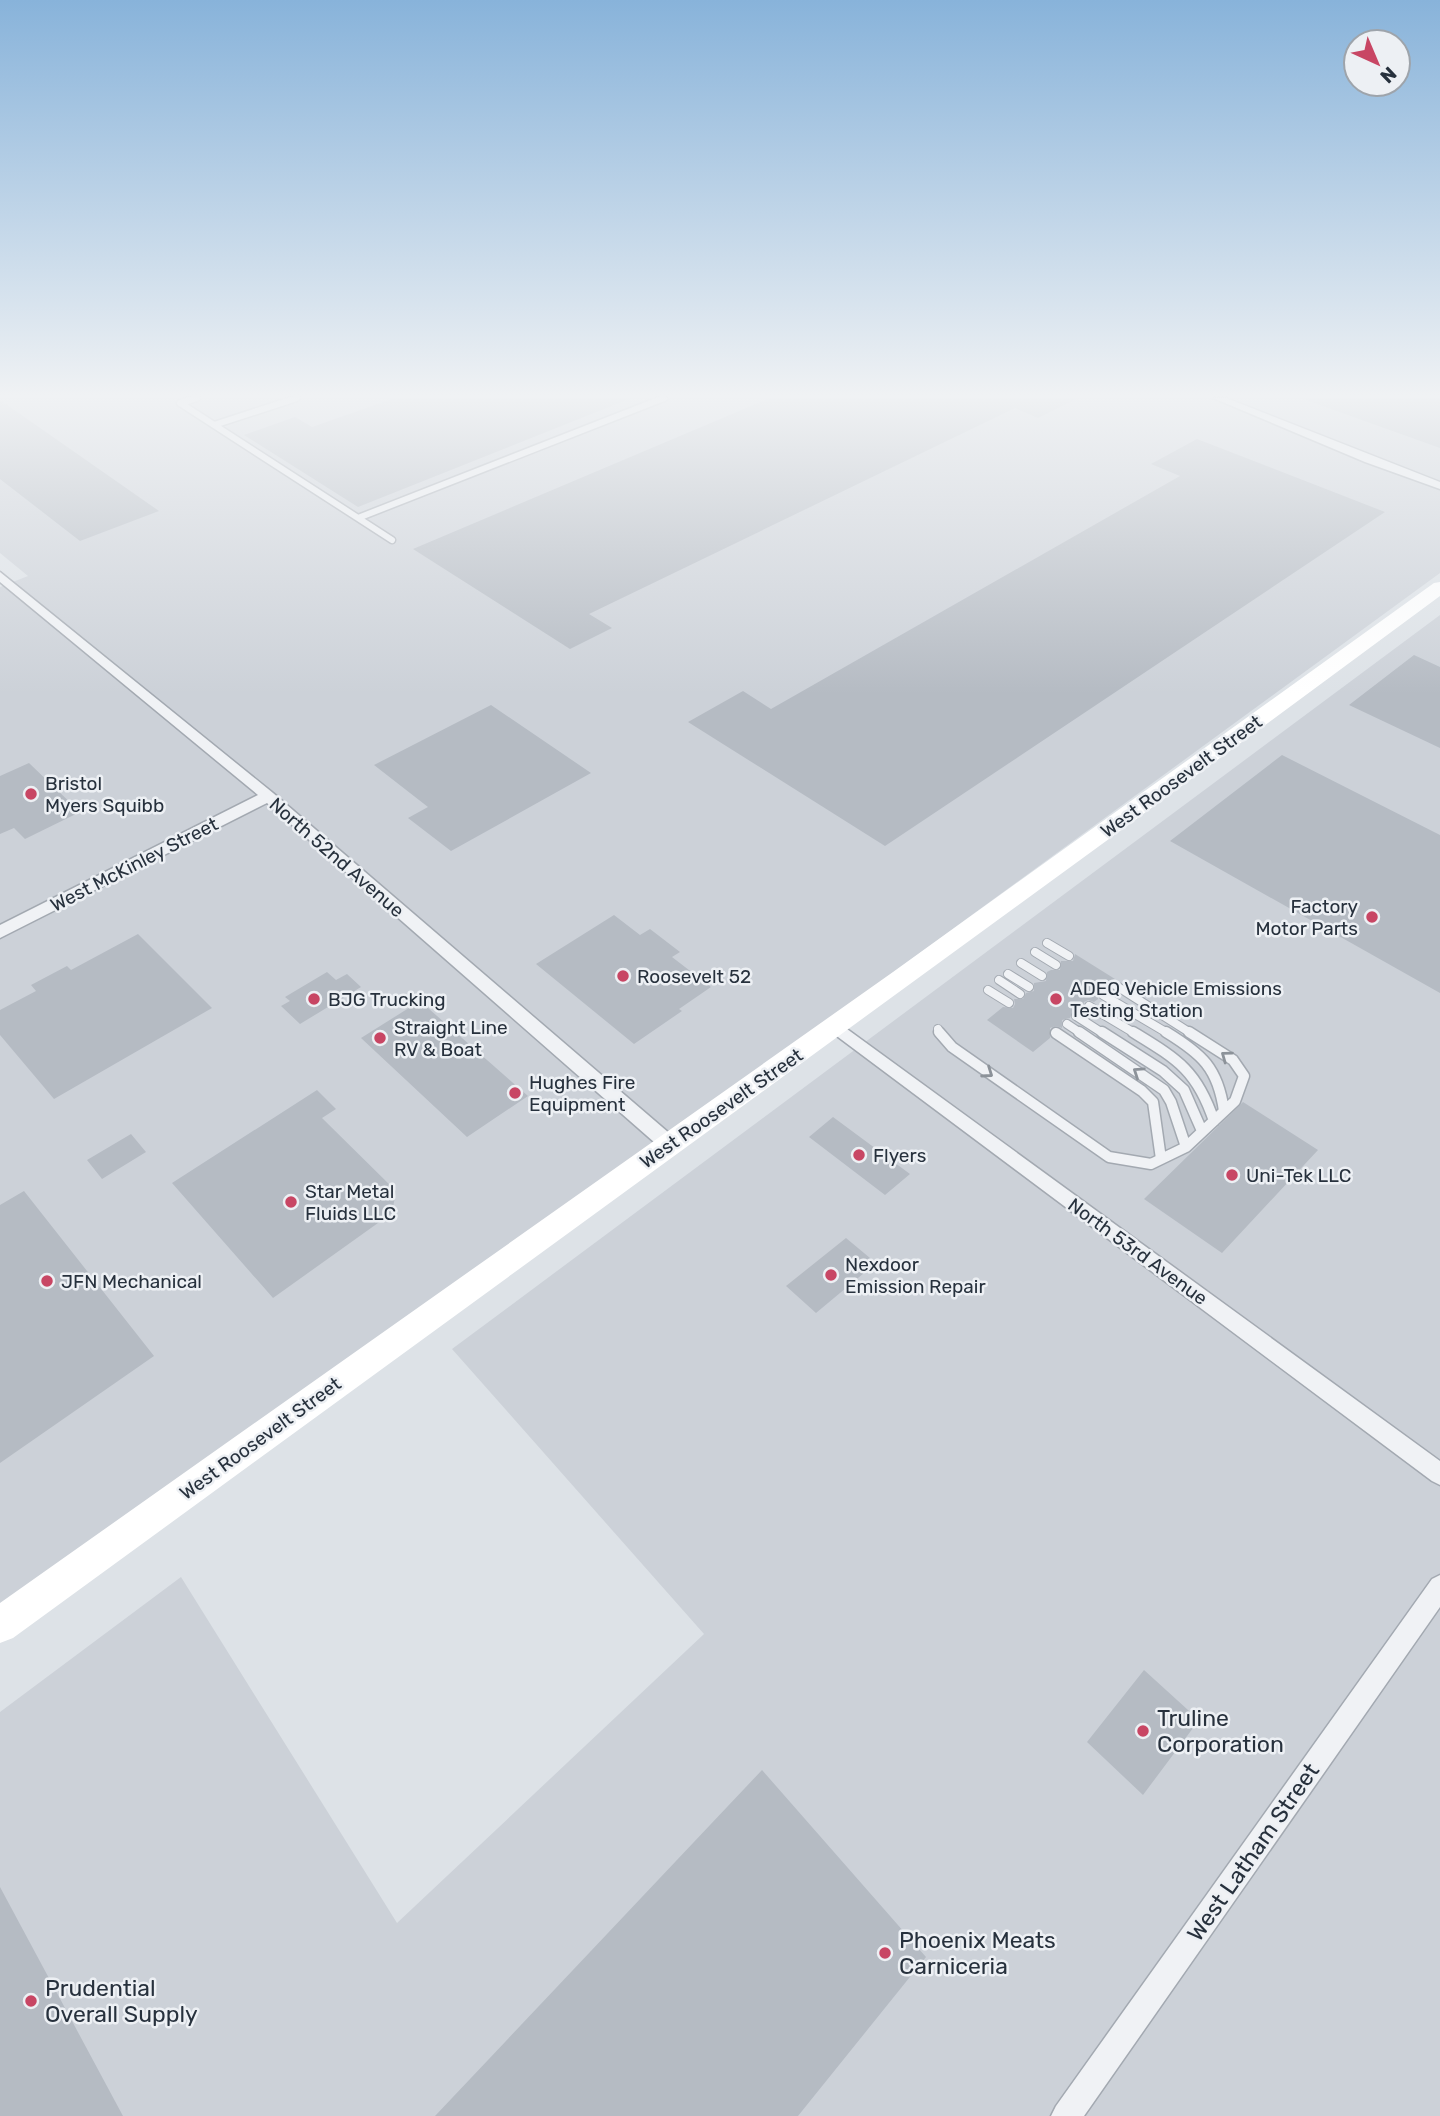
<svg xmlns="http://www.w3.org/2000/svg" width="1440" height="2116" viewBox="0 0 1440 2116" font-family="Rubik,sans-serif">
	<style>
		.built { fill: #ccd1d8 }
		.building { fill: #b5bbc3 }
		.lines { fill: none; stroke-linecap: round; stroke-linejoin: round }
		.lane-far2-casing { stroke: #a3a9b1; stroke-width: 9 }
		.lane-far1-casing { stroke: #a3a9b1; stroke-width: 10 }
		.lane-casing { stroke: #a3a9b1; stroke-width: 13 }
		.street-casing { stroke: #a3a9b1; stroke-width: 3 }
		.lane-far2 { stroke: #f0f2f5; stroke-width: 6 }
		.lane-far1 { stroke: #f0f2f5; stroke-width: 8 }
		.lane { stroke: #f0f2f5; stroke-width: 10 }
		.street { fill: #f0f2f5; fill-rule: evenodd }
		.secondary { fill: #fff; fill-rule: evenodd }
		.oneway { stroke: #8c9299 }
		.poi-dot { fill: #c84664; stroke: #edf0f4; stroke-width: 2.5 }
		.labels { text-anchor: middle; stroke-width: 5; stroke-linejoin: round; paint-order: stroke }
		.street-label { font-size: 19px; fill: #27313d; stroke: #edf0f4 }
		.poi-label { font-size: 19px; fill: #27313d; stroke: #edf0f4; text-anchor: start }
		.near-poi-label { font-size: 23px; fill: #27313d; stroke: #edf0f4; text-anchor: start }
		.near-street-label { font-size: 23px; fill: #27313d; stroke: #edf0f4 }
	</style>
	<rect width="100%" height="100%" fill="#dde2e7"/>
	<path class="built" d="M0,398H1440V573L0,1625V587L28,576L0,553Z
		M1440,615V2116H0V1712L181,1577L397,1923L704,1634L452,1349Z"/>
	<path class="building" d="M395,398H629V399L358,507L244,435L295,417L312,427Z
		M770,398H1078L1038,418L1015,408L589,614L612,628L570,649L413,549Z
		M1307,398H1440V448L1306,400Z
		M0,400L159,511L80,541L0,479Z
		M1197,439L1385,512L885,846L688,722L743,691L771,709L1180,476L1151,464Z
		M1414,655L1440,667V748L1349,705Z
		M491,705L591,773L451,851L408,818L428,807L374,765Z
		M1282,755L1440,835V993L1170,841Z
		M29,763L80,812L25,839L14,828L0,834V776Z
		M614,915L640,935L650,929L680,952L672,957L711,987L679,1009L682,1011L634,1044L536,964Z
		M138,934L212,1008L54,1099L0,1035V1010L36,991L31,985L67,966L71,970Z
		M1075,954L1115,979L1109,982L1108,990L1102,989L1098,991V999L1094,1002L1088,1000L1084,1002L1082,1012L1074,1010L1070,1018L1062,1020V1028L1056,1026L1050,1028V1038L1033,1052L987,1020L1003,1007L1013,1008L1015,1004L1014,999H1023L1026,993L1034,991V983L1046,981L1047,972L1051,970H1060L1061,961H1073Z
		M327,972L336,980L347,974L361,987L300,1024L281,1006L290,1001L285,997Z
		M420,1001L528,1096L467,1137L361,1038Z
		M317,1090L336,1109L322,1118L396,1191L392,1213L273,1298L172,1183Z
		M1243,1102L1318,1150L1222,1253L1144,1199Z
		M833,1117L910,1174L885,1195L809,1137Z
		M131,1134L146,1152L102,1179L87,1160Z
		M24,1191L154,1356L0,1463V1205Z
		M846,1238L876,1263L816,1313L786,1286Z
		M1144,1670L1199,1720L1143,1795L1087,1742Z
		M762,1770L926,1957L798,2116H435Z
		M0,1887L123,2116H0Z"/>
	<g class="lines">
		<defs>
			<path id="lane-far2" d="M197,398L180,403L392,540
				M214,425L297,398
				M358,518L664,398"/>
			<path id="lane-far1" d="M1047,943L1069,956
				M1035,952L1056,965
				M1021,963L1042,976
				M1008,974L1029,987
				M999,980L1020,994
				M1115,985L1192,1034
				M988,990L1009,1003
				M1103,995L1169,1034
				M1089,1006L1136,1034
				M1076,1016L1104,1034
				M1067,1024L1082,1034
				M938,1029L940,1034"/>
			<path id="lane" d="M939,1032L952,1047L1109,1157L1151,1164L1186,1147L1235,1101L1244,1076L1233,1060L1189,1032
				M1079,1032L1164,1090L1171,1102L1186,1147
				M1102,1032L1163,1071L1184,1090L1202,1131
				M1133,1032C1177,1059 1197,1070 1214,1121
				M1166,1032C1202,1054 1218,1068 1224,1111
				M1056,1033L1142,1091L1153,1102L1161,1159"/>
			<path id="street" d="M1213,398H1226L1440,482V489L1365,462Z
				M0,572L273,793L676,1139L678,1144L676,1149L669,1151L662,1149L267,803L0,938V925L258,795L0,582Z
				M836,1021L1440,1461V1485L1432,1481L830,1031L827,1027L830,1023Z
				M1440,1575V1607L1084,2116H1051L1056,2106L1432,1579Z"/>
		</defs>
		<use href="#lane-far2" class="lane-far2-casing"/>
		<use href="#lane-far1" class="lane-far1-casing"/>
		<use href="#lane" class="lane-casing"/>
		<use href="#street" class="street-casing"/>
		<use href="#lane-far2" class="lane-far2"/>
		<use href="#lane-far1" class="lane-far1"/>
		<use href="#lane" class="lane"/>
		<use href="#street" class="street"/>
		<path class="secondary" d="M1440,582V596L1268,723L13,1638L0,1643V1603L893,972L1434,583Z"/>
	</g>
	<defs><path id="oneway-chevron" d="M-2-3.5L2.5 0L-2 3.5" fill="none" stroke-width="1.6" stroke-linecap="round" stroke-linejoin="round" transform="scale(1.75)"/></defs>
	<g class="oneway">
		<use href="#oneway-chevron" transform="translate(1226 1056) rotate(-144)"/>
		<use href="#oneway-chevron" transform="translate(1138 1072) rotate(-146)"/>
		<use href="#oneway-chevron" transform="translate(988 1073) rotate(35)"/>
	</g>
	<linearGradient id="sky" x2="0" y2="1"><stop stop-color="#88b3da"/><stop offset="0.57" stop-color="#f0f2f4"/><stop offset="1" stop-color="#f0f2f4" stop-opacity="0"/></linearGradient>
	<rect width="1440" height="694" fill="url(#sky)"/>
	<g class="poi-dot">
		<circle cx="31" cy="794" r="7"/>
		<circle cx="1372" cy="917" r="7"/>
		<circle cx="623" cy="976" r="7"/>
		<circle cx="314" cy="999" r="7"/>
		<circle cx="1056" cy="999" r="7"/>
		<circle cx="380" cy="1038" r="7"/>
		<circle cx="515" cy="1093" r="7"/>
		<circle cx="859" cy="1155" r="7"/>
		<circle cx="1232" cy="1175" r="7"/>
		<circle cx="291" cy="1202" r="7"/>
		<circle cx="831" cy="1275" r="7"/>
		<circle cx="47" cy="1281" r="7"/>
		<circle cx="1143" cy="1731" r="7"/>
		<circle cx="885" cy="1953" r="7"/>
		<circle cx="31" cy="2001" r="7"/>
	</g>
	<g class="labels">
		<g class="street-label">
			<text transform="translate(1181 776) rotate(-36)" y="7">West Roosevelt Street</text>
			<text transform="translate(337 857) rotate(41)" y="7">North 52nd Avenue</text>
			<text transform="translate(134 864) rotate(-27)" y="7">West McKinley Street</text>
			<text transform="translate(721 1108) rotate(-35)" y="7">West Roosevelt Street</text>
			<text transform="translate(1138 1251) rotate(36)" y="7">North 53rd Avenue</text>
			<text transform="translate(260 1438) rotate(-36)" y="7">West Roosevelt Street</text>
		</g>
		<g class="poi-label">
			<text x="45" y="790">Bristol<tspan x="45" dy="22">Myers Squibb</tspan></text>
			<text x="1358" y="913" text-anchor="end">Factory<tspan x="1358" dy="22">Motor Parts</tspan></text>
			<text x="637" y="983">Roosevelt 52</text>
			<text x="1070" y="995">ADEQ Vehicle Emissions<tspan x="1070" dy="22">Testing Station</tspan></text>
			<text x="328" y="1006">BJG Trucking</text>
			<text x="394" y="1034">Straight Line<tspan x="394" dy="22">RV &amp; Boat</tspan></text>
			<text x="529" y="1089">Hughes Fire<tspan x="529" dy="22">Equipment</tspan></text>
			<text x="873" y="1162">Flyers</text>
			<text x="1246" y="1182">Uni-Tek LLC</text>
			<text x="305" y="1198">Star Metal<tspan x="305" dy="22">Fluids LLC</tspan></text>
			<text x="845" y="1271">Nexdoor<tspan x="845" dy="22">Emission Repair</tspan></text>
			<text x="61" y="1288">JFN Mechanical</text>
		</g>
		<g class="near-poi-label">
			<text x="1157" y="1726">Truline<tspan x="1157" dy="26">Corporation</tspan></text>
			<text x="899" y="1948">Phoenix Meats<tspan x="899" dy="26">Carniceria</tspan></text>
			<text x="45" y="1996">Prudential<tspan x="45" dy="26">Overall Supply</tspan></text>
		</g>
		<g class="near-street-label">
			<text transform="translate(1253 1852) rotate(-55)" y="8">West Latham Street</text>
		</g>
	</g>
	<g transform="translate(1377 63) rotate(136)"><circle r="33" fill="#edf0f4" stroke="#9ea4ab" stroke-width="2"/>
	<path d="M0-5L12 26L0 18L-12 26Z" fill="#c84664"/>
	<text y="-10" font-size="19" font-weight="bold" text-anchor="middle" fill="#27313d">N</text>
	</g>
</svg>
